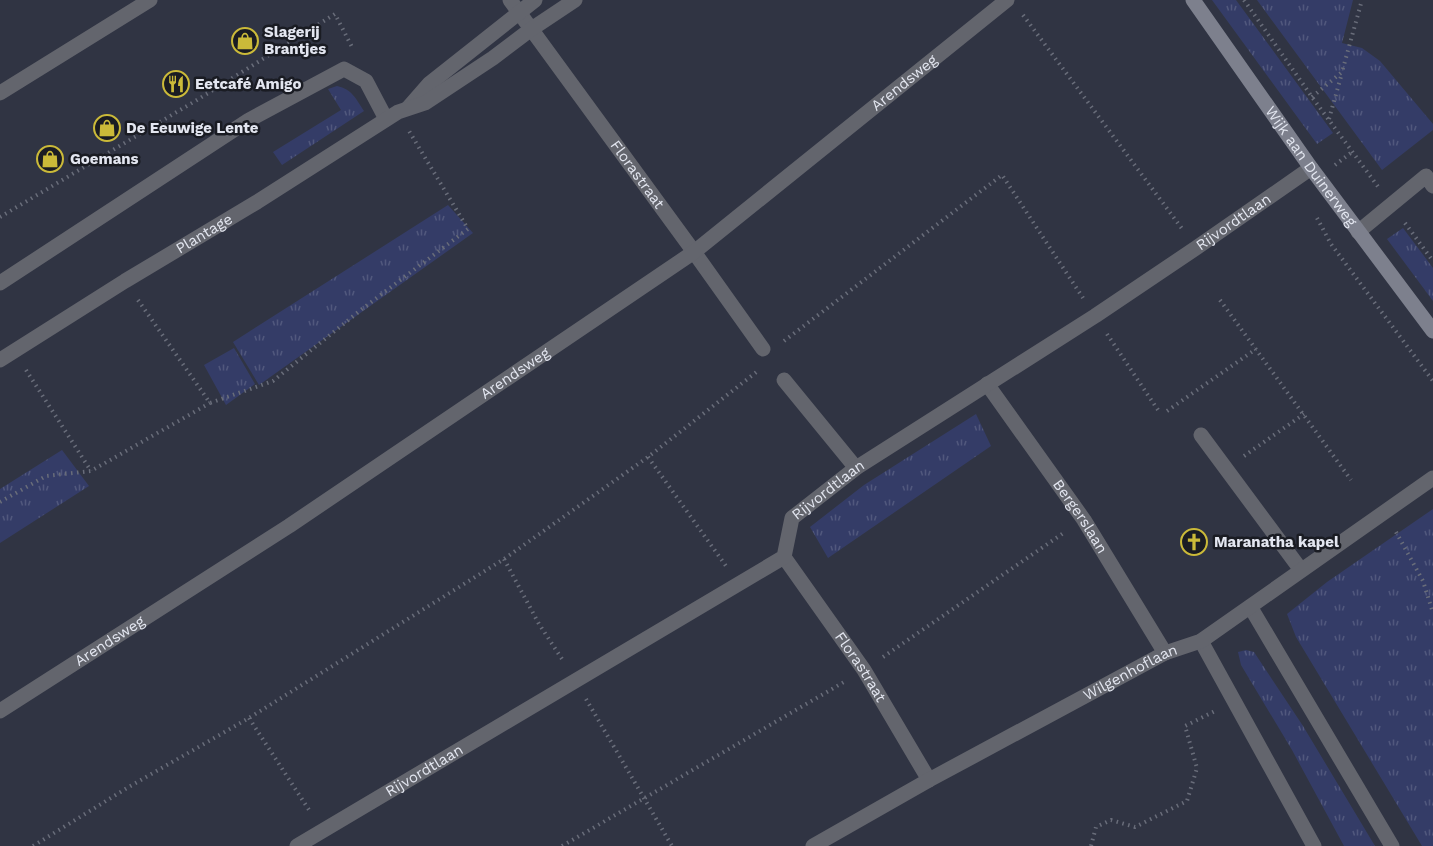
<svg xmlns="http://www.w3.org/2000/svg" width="1433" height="846" viewBox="0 0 1433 846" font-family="'Work Sans',sans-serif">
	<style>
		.grass { fill: url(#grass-tufts) }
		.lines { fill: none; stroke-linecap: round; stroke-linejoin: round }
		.path { stroke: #696d7a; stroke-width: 4; stroke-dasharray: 1.5 4.5; stroke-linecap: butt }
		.service { stroke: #63656d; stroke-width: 15 }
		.minor { stroke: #63656d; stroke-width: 15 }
		.tertiary { stroke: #63656d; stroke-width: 15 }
		.secondary { stroke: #7d808d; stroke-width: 15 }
		.labels { text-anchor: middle; stroke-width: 5; stroke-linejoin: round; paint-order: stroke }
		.poi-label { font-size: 15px; font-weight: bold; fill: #e3e6f0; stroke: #1a1c23; text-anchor: start }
		.street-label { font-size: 15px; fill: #e3e6f0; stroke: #1a1c23 }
	</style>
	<defs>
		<pattern id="grass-tufts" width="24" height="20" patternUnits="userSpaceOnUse" patternTransform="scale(1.5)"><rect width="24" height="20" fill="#343c67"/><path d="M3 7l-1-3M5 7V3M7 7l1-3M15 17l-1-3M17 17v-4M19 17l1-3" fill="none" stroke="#51587d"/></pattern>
	</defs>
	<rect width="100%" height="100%" fill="#303443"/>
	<path class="grass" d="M1212,0H1236L1333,133L1317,144Z
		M1257,0H1353L1342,43L1362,48L1380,61L1433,124V130L1382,170Z
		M337,86C352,89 356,99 364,111L282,165L273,152L341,110L328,89Z
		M448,205L473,233L259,385L233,342Z
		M1403,228L1433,268V301L1387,239Z
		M234,348L255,384L226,405L204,365Z
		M976,414L991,446L828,558L810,527L864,485Z
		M62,450L89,486L0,543V489Z
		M1433,509V846H1422L1296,637L1287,614L1327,582Z
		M1246,650L1254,652L1303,726L1375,846H1344L1292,750L1241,665L1238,652Z"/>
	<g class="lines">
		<path class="path" d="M1244,0L1312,97L1379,188
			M1023,15L1183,230
			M1312,97L1342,72L1362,0
			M1329,119L1342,73
			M1335,165L1352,152
			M0,217L197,100L335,14L352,47
			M1317,218L1331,244L1433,381
			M1405,223L1433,261
			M138,300L210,403L273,381L362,309L468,229L409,131
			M1220,300L1351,480
			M1107,334L1158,410
			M784,341L1002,175L1083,298
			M26,370L91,471
			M1167,411L1256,349
			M1244,456L1304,414
			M648,457L726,566
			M0,502L46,476L91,471L210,403
			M1396,532L1423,581L1433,613
			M504,559L539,624L564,662
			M883,657L1065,532
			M586,699L672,846
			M249,718L311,813
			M33,846L127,788L249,718L504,559L648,457L759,370
			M562,846L844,682
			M1091,846L1096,827L1111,820L1135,827L1187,801L1197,768L1185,726L1215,711"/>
		<path class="service" d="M0,93L150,0
			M1358,232L1426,176L1433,186
			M0,283L249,120L344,69L366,81L386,119
			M1201,435L1301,570"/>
		<g class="minor">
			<path id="s1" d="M510,0L694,252L763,349"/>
			<path d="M784,380L856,468"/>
			<path id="s2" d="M987,384L1084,520L1165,653"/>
			<path id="s3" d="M784,557L864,670L929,780"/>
			<path d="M1251,608L1392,846"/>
			<path d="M1201,641L1314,846"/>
			<path id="s4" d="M0,711L289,526L694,252L1007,0"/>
			<path id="s5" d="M297,846L784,557L792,518L856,468L1095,316L1196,248L1311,168"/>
			<path id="s6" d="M813,846L929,780L1165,653L1201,641L1433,478"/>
		</g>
		<g class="tertiary">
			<path d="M408,108L429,84L535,0"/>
			<path id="s7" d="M0,360L125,281L257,202L398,112L425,103L493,58L530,30L575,0"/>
		</g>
		<path class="secondary" id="s8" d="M1193,0L1311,168L1433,331"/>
	</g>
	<defs>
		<symbol id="shop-ring" viewBox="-11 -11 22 22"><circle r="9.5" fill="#1a1c23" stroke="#cbba39" stroke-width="1.5"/><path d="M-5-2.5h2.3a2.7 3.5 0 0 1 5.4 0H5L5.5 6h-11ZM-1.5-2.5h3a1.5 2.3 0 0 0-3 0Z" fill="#cbba39"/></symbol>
		<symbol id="restaurant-ring" viewBox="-11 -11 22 22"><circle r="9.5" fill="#1a1c23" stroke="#cbba39" stroke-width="1.5"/><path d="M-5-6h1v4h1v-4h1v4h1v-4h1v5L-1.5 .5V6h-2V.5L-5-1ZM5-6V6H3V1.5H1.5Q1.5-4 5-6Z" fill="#cbba39"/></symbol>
		<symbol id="church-ring" viewBox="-11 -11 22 22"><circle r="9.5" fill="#1a1c23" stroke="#cbba39" stroke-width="1.5"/><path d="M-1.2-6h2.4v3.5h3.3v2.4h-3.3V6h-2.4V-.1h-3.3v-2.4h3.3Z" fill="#cbba39"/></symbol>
	</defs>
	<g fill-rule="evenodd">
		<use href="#shop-ring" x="230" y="26" width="30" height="30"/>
		<use href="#restaurant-ring" x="161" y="69" width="30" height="30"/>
		<use href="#shop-ring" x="92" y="113" width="30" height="30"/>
		<use href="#shop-ring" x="35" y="144" width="30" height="30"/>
		<use href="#church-ring" x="1179" y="527" width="30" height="30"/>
	</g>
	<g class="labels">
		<g class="poi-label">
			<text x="264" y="37">Slagerij<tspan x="264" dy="17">Brantjes</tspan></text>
			<text x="195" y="89">Eetcafé Amigo</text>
			<text x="126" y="133">De Eeuwige Lente</text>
			<text x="70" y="164">Goemans</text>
			<text x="1214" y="547">Maranatha kapel</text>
		</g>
		<g class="street-label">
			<text dy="5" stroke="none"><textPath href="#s4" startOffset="1102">Arendsweg</textPath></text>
			<text dy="5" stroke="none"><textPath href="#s8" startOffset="204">Wijk aan Duinerweg</textPath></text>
			<text dy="5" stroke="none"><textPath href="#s1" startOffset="216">Florastraat</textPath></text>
			<text dy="5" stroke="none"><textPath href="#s5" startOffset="1138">Rijvordtlaan</textPath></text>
			<text dy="5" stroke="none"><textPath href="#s7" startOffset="240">Plantage</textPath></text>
			<text dy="5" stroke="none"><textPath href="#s4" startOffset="616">Arendsweg</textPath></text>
			<text dy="5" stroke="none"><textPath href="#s5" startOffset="652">Rijvordtlaan</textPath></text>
			<text dy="5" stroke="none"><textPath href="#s2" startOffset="162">Bergerslaan</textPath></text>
			<text dy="5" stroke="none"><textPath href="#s4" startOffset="130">Arendsweg</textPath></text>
			<text dy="5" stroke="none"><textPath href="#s3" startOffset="134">Florastraat</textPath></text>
			<text dy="5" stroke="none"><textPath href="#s6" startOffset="362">Wilgenhoflaan</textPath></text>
			<text dy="5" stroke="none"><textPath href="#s5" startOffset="148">Rijvordtlaan</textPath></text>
		</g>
	</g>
</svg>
